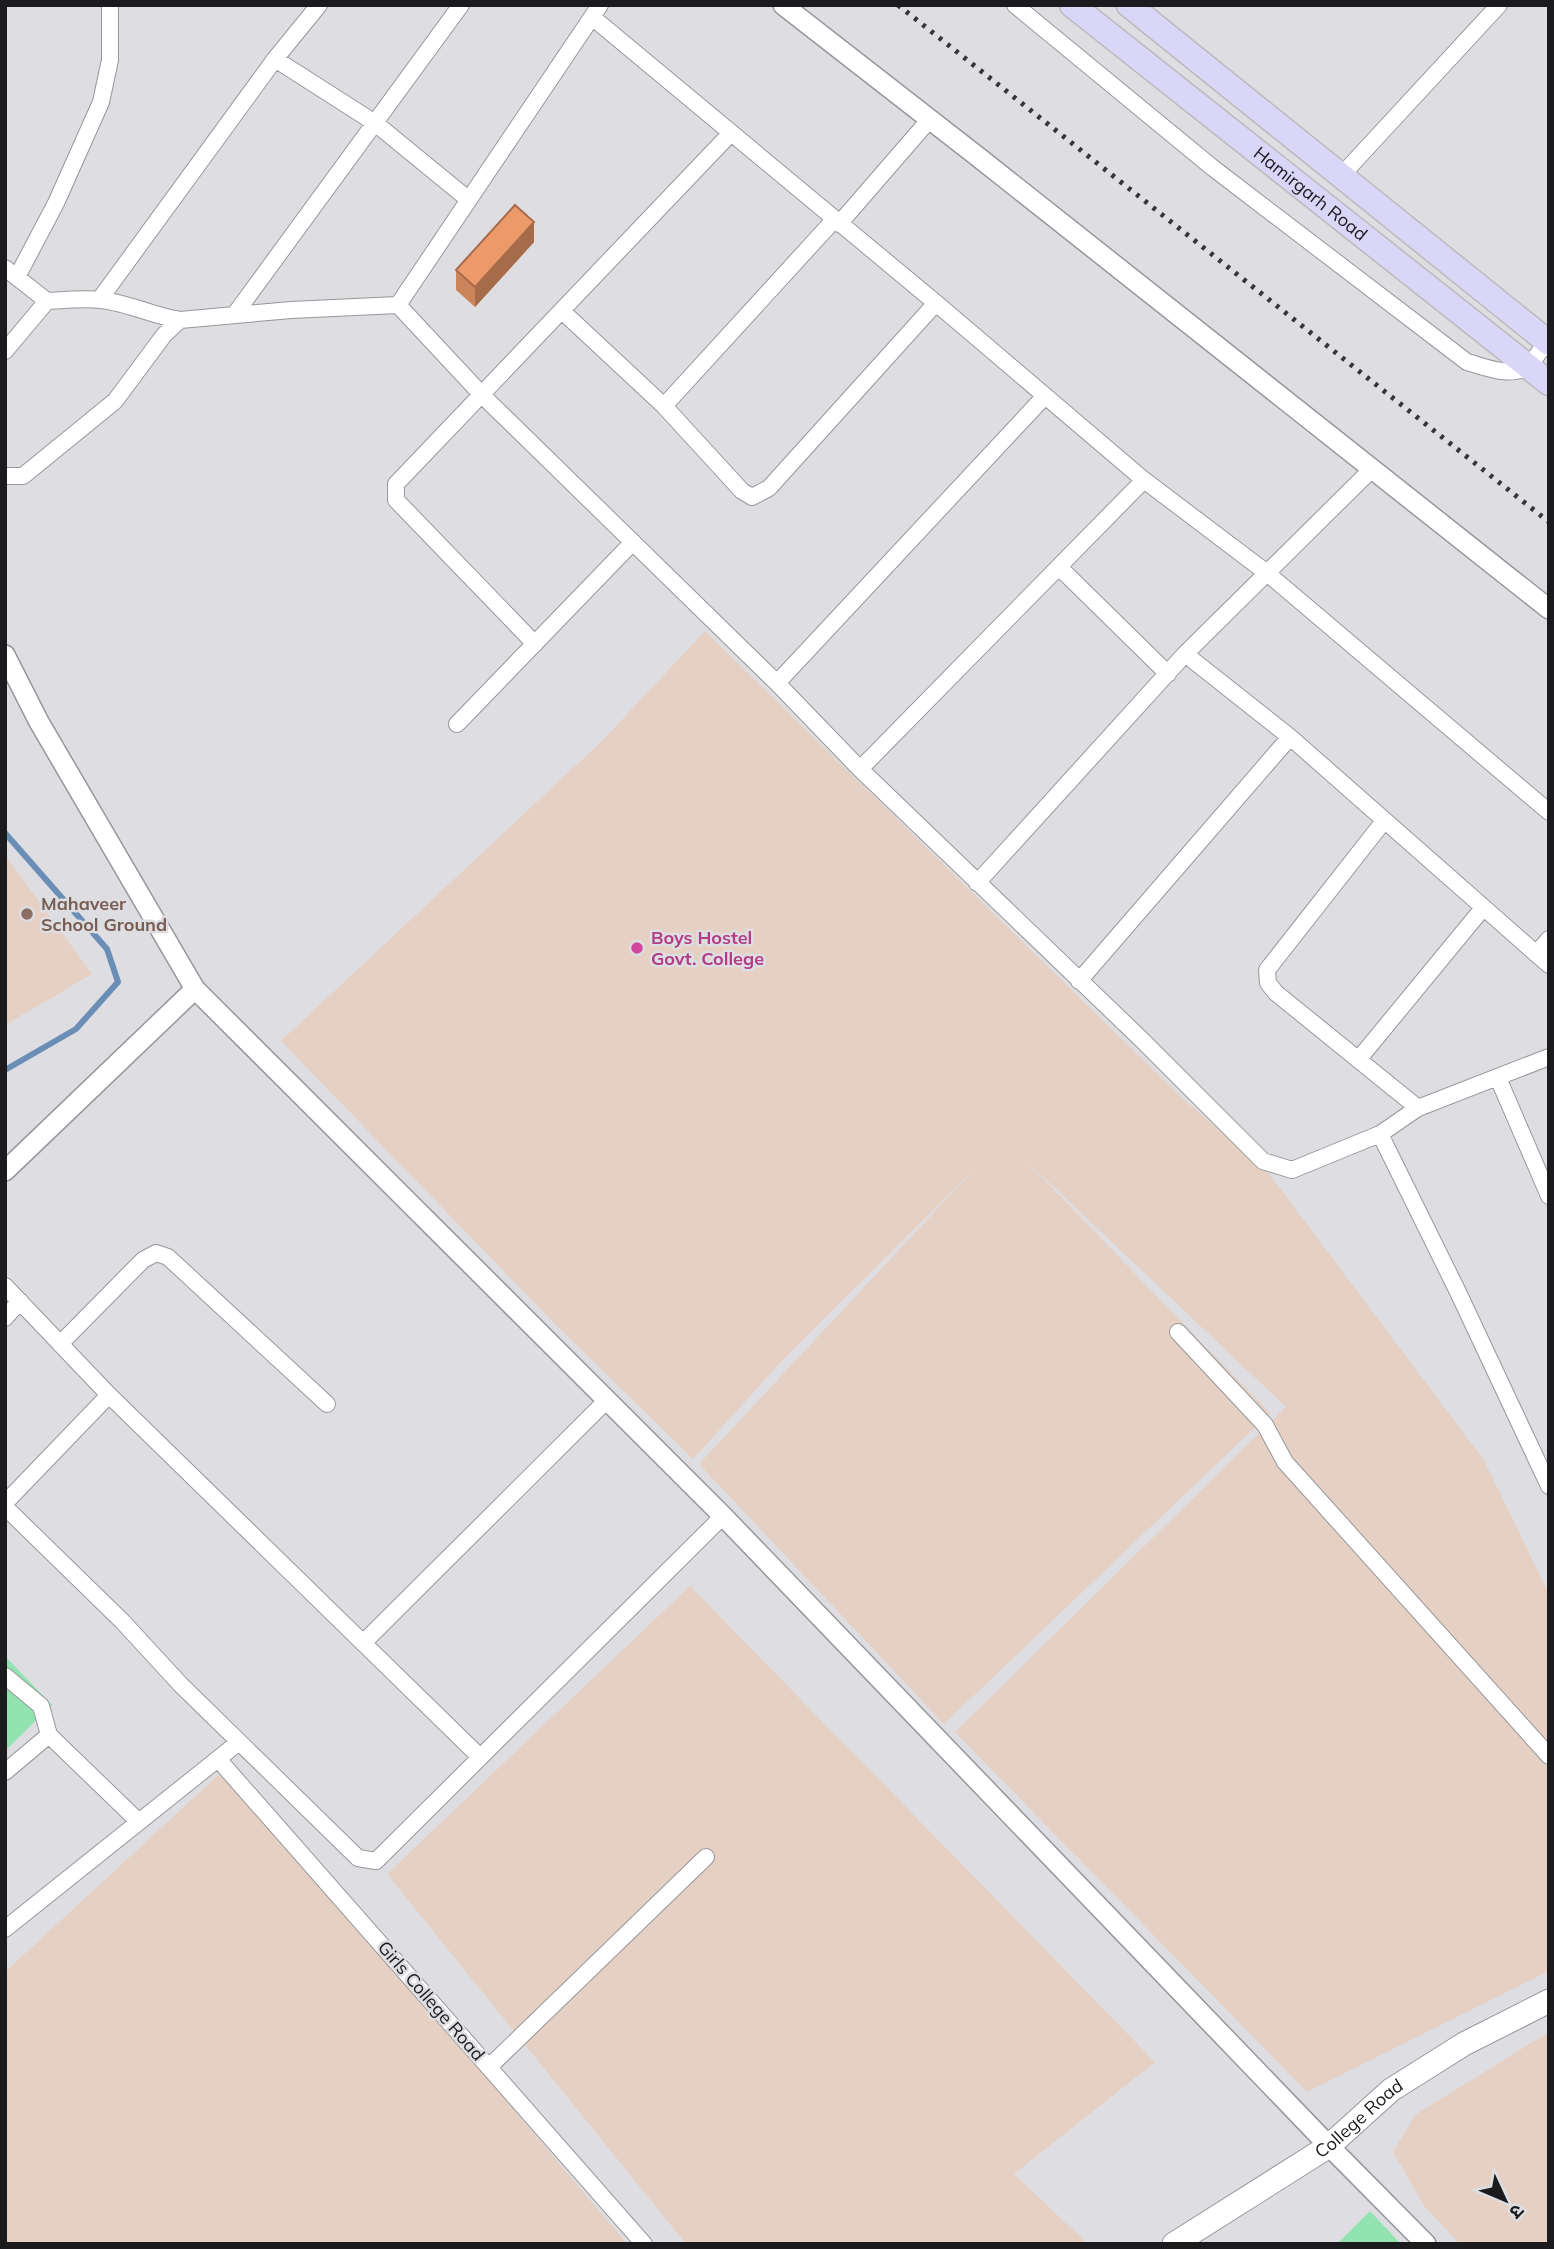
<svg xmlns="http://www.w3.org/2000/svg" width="1554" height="2249" viewBox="0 0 1554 2249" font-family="Mulish,'Noto Sans Devanagari',sans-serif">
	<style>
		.education { fill: #e5d0c3 }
		.green { fill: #93e3b0 }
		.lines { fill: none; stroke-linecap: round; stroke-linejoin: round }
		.stream { stroke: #6a8eb5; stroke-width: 6 }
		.minor-casing { stroke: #97979b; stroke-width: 18 }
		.tertiary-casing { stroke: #97979b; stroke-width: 22 }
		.secondary-casing { stroke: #97979b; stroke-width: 25 }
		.primary-casing { stroke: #bbbabb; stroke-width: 27 }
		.minor { stroke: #fff; stroke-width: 16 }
		.tertiary { stroke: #fff; stroke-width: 19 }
		.secondary { stroke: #fff; stroke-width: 23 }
		.primary { stroke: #d9d6f8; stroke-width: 24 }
		.rail { stroke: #353436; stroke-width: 5; stroke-dasharray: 3.5 7; stroke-linecap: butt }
		.wall { fill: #cc845b }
		.shaded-wall { fill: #a66c4a }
		.building { fill: #ed9a6a; stroke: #a66c4a; stroke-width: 2 }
		.education-dot { fill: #8d6e63; stroke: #dedee2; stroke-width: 2.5 }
		.hotel-dot { fill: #d1479c; stroke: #dedee2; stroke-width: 2.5 }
		.labels { text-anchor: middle; stroke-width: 5; stroke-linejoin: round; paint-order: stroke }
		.street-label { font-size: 18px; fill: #1b1a1c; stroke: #dedee2 }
		.education-label { font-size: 18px; font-weight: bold; fill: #785e54; stroke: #dedee2; text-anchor: start }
		.hotel-label { font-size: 18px; font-weight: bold; fill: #b23c85; stroke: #dedee2; text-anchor: start }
	</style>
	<rect width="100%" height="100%" fill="#dedee2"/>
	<path class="education" d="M705,631L1179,1095L1269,1174L1485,1462L1549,1594V1971L1307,2092L955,1732L1286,1407L1022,1157L1270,1413L944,1724L699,1464L981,1162L780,1363L693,1459L554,1323L281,1041L603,740Z
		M5,855L92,974L5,1025Z
		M690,1586L1155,2062L1014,2174L1088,2244H686L387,1874Z
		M226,1768L627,2244H5V1972Z
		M1549,2032V2244H1460L1425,2207L1393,2152L1415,2115Z"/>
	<path class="green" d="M5,1656L52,1705L5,1751Z
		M1370,2211L1401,2244H1337Z"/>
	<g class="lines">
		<path class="stream" d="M5,833L107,949L118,982L76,1029L5,1070"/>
		<defs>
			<path id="minor" d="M600,5L398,305L482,395L777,683L860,769L1142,1040L1263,1161L1292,1170L1380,1134L1418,1108L1549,1057
				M1015,5L1213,168L1467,362C1486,367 1512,379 1529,365C1535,359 1541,349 1547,342
				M592,17L936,303L1144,480L1267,573L1549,812
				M275,59L375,123L469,200
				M1340,177L1499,5
				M839,224L930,119
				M5,268L47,301
				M17,277L56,203L101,102L110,60V5
				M100,299L275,59L319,5
				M562,311L664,406L834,220
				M235,314L461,5
				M180,320L291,310L398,305
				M5,351L47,301C64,300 84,298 101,300C129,303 153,316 180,320L164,335L115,401L23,476H5
				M664,406L742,491L752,497L769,488L936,303
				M1372,469L1185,654L1290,737L1549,965
				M1060,568L1168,674
				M535,644L396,500V484L731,133
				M777,683L1044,397
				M457,724L633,542
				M860,769L1144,480
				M1384,821L1267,970L1268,983L1276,993L1418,1108
				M977,883L1185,654
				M1536,954L1549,939
				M1079,981L1290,737
				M1358,1060L1483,908
				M1498,1078L1549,1196
				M1380,1134L1457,1290L1549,1486
				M5,1286L109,1395L480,1757
				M5,1318L20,1301
				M1178,1332L1265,1425L1285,1462L1549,1756
				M60,1344L143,1260L156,1253L168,1257L327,1404
				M5,1503L109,1395
				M5,1507L122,1621L181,1685L358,1858L376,1861L723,1516
				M363,1643L607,1400
				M5,1676L41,1706L49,1735L5,1772
				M49,1735L139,1822
				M218,1759L644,2244
				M5,1929L239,1742
				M489,2067L706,1857"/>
			<path id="tertiary" d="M783,5L982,160L1549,609
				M5,655L39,722L195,989L723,1516L1329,2146L1426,2244
				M5,1171L195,989"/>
			<g id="secondary">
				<path id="s1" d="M1174,2244L1329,2146L1391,2090L1464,2044L1549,2001"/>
			</g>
			<g id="primary">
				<path id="s2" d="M1072,5L1549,383"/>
				<path d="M1129,5L1549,343"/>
			</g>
		</defs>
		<use href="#minor" class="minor-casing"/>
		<use href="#tertiary" class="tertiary-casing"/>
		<use href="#secondary" class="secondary-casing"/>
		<use href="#primary" class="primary-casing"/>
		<use href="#minor" class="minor"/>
		<use href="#tertiary" class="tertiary"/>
		<use href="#secondary" class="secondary"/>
		<use href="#primary" class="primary"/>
		<path class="rail" d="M898,5L1549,522"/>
	</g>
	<path class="wall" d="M534,242L475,307L456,290V270Z"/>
	<path class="shaded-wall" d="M534,222V242L475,307V287Z"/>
	<path class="building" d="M515,205L534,222L475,287L456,270Z"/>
	<circle class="education-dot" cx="27" cy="914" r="7"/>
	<circle class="hotel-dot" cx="637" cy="948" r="7"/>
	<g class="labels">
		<g class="street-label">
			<text dy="6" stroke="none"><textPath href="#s2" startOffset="304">Hamirgarh Road</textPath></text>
			<text transform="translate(431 2001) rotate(49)" y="6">Girls College Road</text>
			<text dy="6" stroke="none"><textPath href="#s1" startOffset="224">College Road</textPath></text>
		</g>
		<g class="education-label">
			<text x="41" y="910">Mahaveer<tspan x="41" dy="21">School Ground</tspan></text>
		</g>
		<g class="hotel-label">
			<text x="651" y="944">Boys Hostel<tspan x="651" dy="21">Govt. College</tspan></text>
		</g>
	</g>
	<rect width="1554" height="2249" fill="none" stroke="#1b1a1c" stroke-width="14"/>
	<g transform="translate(1505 2200) rotate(134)" stroke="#dedee2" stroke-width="5" paint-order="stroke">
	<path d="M0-5L12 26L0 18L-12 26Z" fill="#1b1a1c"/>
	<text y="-10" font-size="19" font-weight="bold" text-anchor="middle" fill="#1b1a1c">उ</text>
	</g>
</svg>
